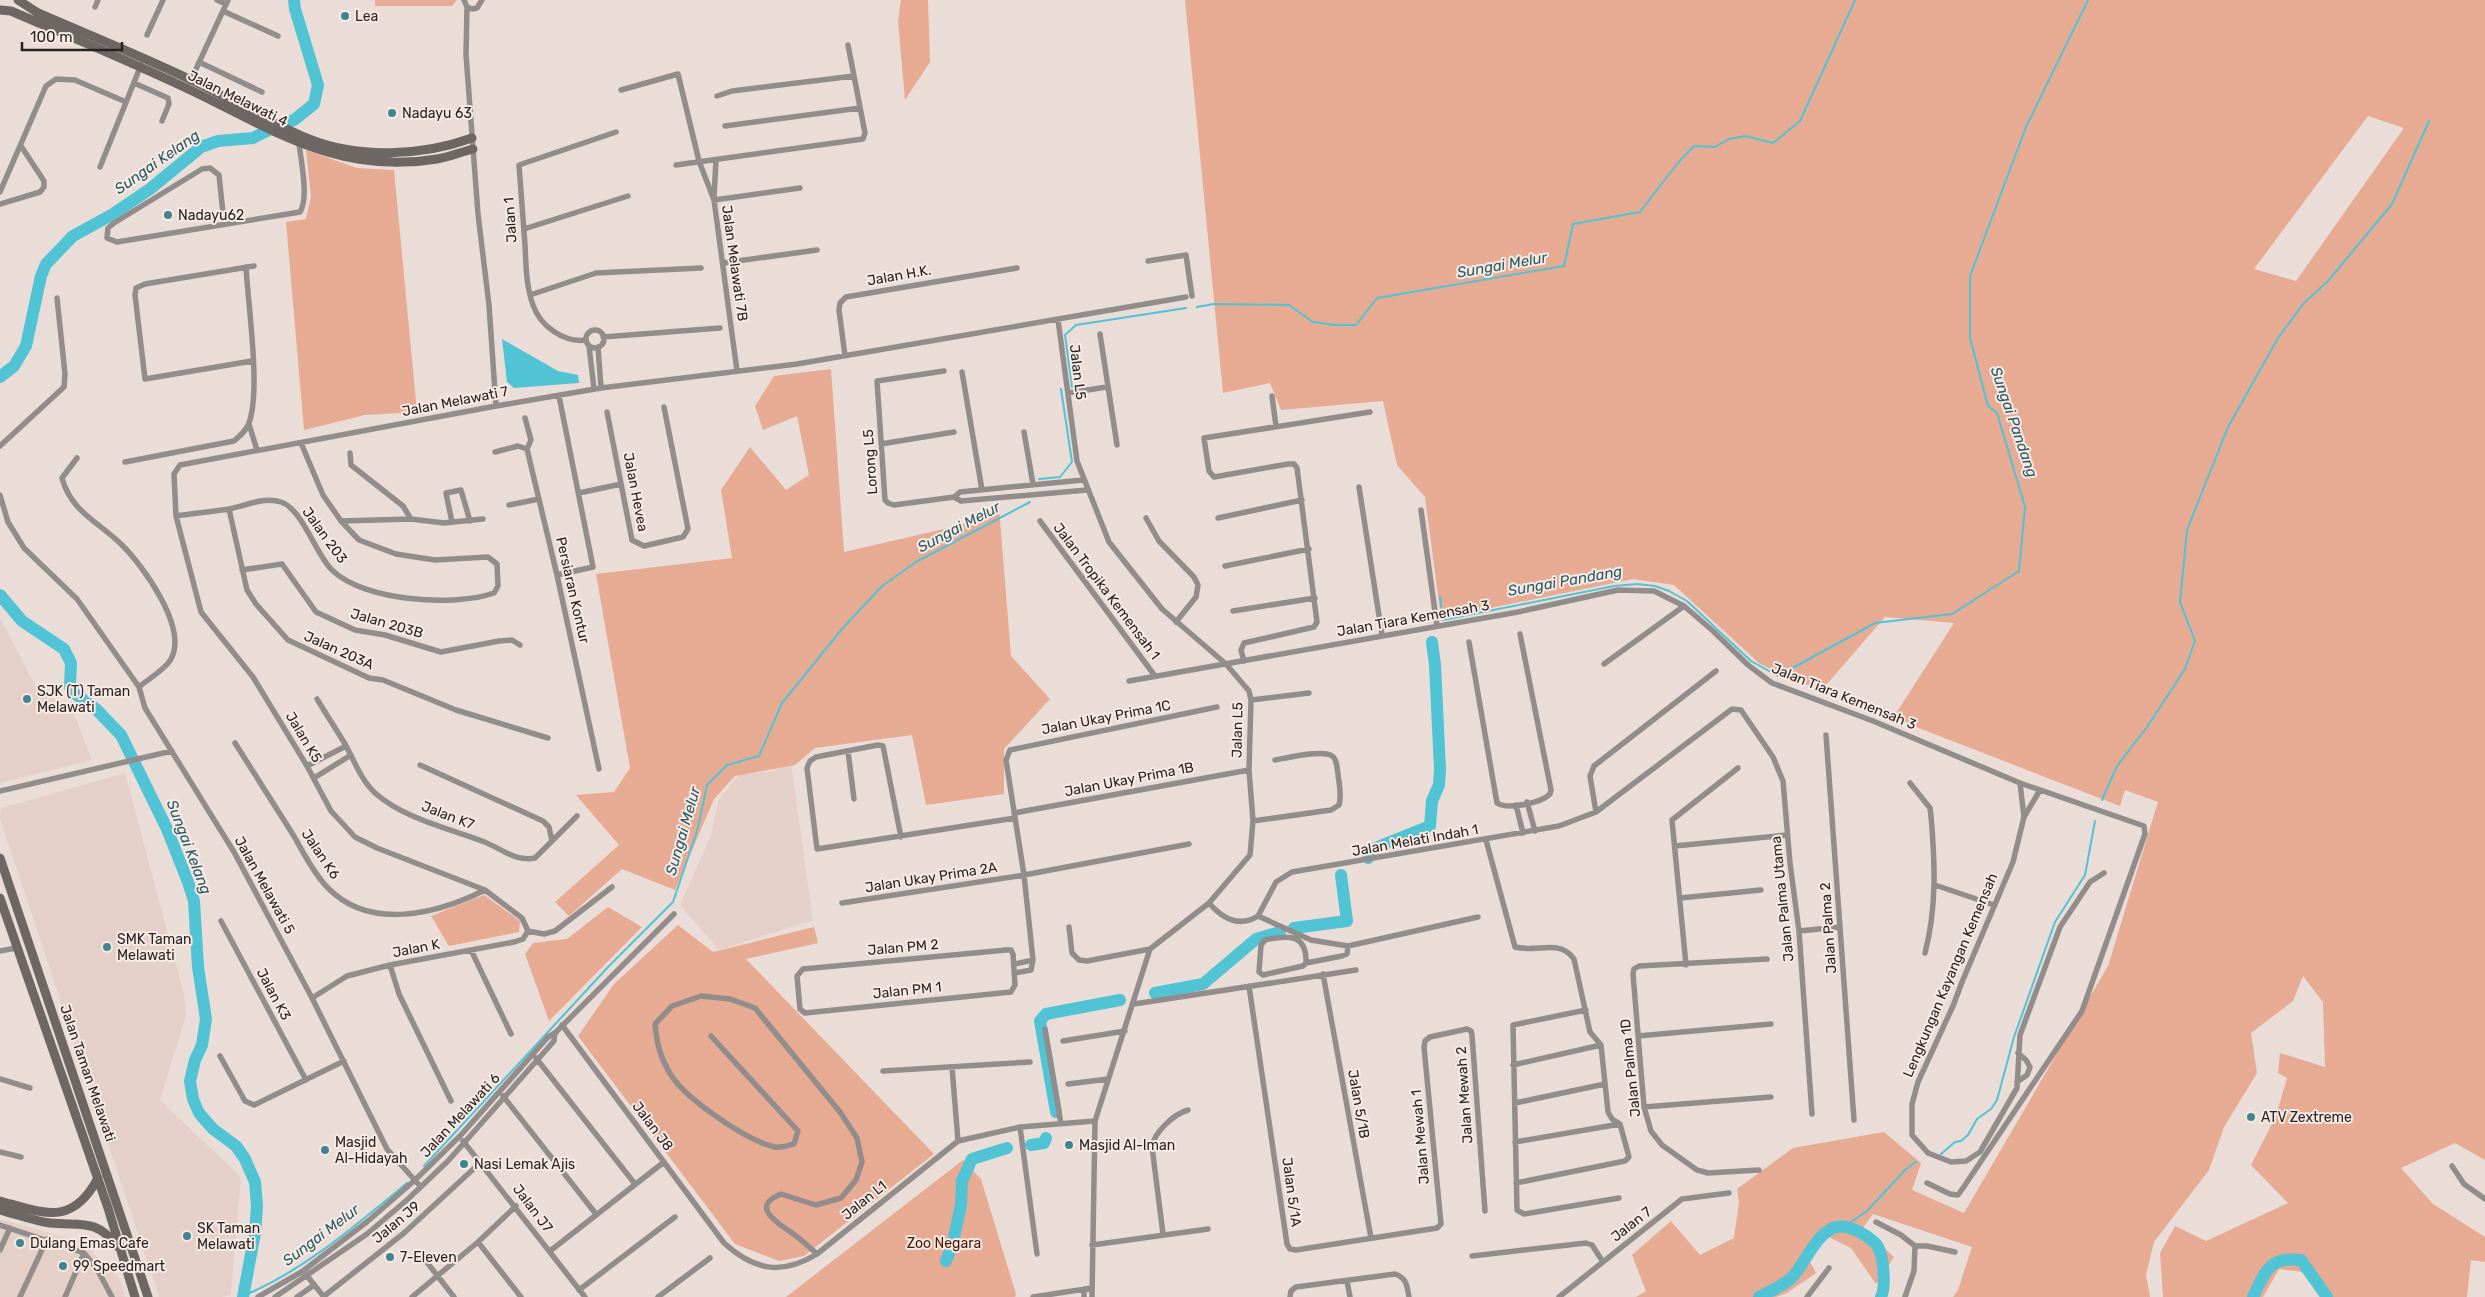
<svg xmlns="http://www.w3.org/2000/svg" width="2485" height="1297" viewBox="0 0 2485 1297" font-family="Rubik,sans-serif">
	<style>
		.built { fill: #e5d0c9 }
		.green { fill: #e7aa93; fill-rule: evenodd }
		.water { fill: #50c3d4 }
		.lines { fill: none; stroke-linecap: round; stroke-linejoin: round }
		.stream { stroke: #50c3d4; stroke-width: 2 }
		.river { stroke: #50c3d4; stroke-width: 12 }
		.street { stroke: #928d8b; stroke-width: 5.5 }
		.secondary { stroke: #6d6663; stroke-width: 9 }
		.poi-dot { fill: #3f8590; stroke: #f7eae5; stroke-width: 2 }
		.labels { text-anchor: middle; stroke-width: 4; stroke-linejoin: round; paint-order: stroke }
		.poi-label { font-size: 14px; fill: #282321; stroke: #f7eae5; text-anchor: start }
		.street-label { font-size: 14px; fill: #282321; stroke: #f7eae5 }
		.park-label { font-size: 14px; fill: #4b1a05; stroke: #f7eae5 }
		.water-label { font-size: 15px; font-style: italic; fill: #2a5b63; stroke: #f7eae5 }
	</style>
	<rect width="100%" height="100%" fill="#eaddd8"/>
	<path class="built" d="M0,617L39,693L71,706L92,760L0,783Z
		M790,756L813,920L719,950L680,905L711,835L719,799L739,775L774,771Z
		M125,773L184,994L186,1016L160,1100L241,1177L231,1295L222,1297H159L0,819L1,808Z
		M0,1219L82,1242L119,1278L125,1297H0Z"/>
	<path class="green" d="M375,0H457L452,6H375Z
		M901,0H928L930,62L905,100L898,21Z
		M1185,0H2485V1160L2455,1143L2401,1168L2433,1204L2485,1237V1262L2471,1260L2467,1297H2329L2317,1274L2279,1269L2263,1297H2163L2160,1253L2175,1226L2206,1241L2288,1203L2251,1165L2276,1116L2287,1078L2278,1073L2280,1053L2325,1067L2323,1002L2303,976L2293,1001L2251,1033L2257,1073L2224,1127L2209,1170L2154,1242L2146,1275L2150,1297H1953L1958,1290L1972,1247L1873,1214L1862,1229L1894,1257L1876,1284L1851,1248L1819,1232L1809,1260L1816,1273L1787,1293L1776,1297H1636L1646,1291L1632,1255L1671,1221L1700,1255L1734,1238L1739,1202L1737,1189L1793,1148L1884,1132L1921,1163L1912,1190L1964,1213L2108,966L2158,802L2125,790L2120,806L1893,718L1954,623L1885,617L1821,691L1760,664L1674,585L1633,579L1441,618L1425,497L1397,465L1383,401L1281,410L1270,383L1223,393ZM2368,116L2404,128L2296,281L2254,269Z
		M306,150L357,168L394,170L417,412L365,415L304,430L286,222L306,219L311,197Z
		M831,369L844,552L961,525L999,507L1011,656L1050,699L1004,749V794L926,805L912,735L815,748L795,765L735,776L714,799L675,890L622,869L569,916L555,902L619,845L576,795L614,792L630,768L596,574L732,558L721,490L750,447L786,490L809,475L797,416L763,430L755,406L774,376Z
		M484,895L520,921L519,932L449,946L431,916Z
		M608,907L642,927L549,1021L525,954L533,943L567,939Z
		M678,925L713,952L814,927L818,943L746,959L934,1154L804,1256L779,1261L735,1244L578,1036L614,984Z
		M963,1160L981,1179L1016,1294L1015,1297H786Z"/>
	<path class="water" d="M502,339L558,371L578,375L579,383L514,388L507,382Z"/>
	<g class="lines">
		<path class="stream" d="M1197,307L1214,304L1289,305L1313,322L1335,325H1356L1377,298L1564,266L1573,224L1640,212L1677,164L1694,146L1715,147L1729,139L1745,136L1773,143L1800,121L1855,0
			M1072,387L1065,335L1076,325L1186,308
			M1039,479L1060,477L1072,462L1061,389
			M1440,597L1443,620L1614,586L1637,584L1655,586L1669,591L1687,601L1751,661L1778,676L1875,623L1952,614L2019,571L2025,507L1997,413L1988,406L1970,338V276L2026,127L2088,0
			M2102,800L2117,766L2147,727L2185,669L2195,641L2180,602L2187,530L2228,427L2278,338L2304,303L2328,281L2392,204L2429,121
			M1941,1154L1955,1142L1961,1141L1968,1135L1977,1119L1991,1109L1997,1100L2014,1037L2055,922L2085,875L2095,821
			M424,1166L608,967L673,902L697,831L707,785L727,765L759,756L782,703L842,629L882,586L916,562L1030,502
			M1845,1226L1867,1211L1906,1169L1916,1162
			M243,1296C305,1270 356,1225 407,1183"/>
		<path class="river" d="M0,377L14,366L26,346L41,276L46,264L73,236L113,214L150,189L201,147L218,141L253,138L281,124L294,120L314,104L318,85L295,9L294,0
			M0,595L22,621L64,649L71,663L70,687L74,693L96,709L121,735L167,829L188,882L194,901L198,967L206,1019L202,1045L195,1060L190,1081L193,1099L199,1113L213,1129L236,1146L245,1159L255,1182L257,1206L255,1233L243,1297
			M1368,858L1370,850L1430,826L1432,801L1439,785L1440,769L1435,665L1432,642
			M1294,928L1347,921L1341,875
			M1155,993L1203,984L1256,939L1280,932
			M1056,1112L1040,1021L1046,1014L1120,1000
			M1031,1145L1044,1143L1046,1138
			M946,1261L952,1246L961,1205L962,1181L972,1159L1007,1148
			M1759,1297C1770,1291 1788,1284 1795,1274C1806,1260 1815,1238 1831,1229C1845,1221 1866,1234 1876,1244C1884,1253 1886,1287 1881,1297
			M2253,1297C2265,1272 2269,1256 2301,1260L2327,1297"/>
		<path class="street" d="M217,0L226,4
			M464,0L467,7L466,55L478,214L489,305L496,406
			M95,7L98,0
			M467,7L472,9L477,8L482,0
			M223,11L278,36
			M147,35L163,0
			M199,62L262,92
			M190,82L228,0
			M134,83L168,98L169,104L162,121
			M621,90L678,74L699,161L714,200L737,371
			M717,96L732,91L854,76
			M725,126L860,108
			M676,165L863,139L865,133L848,45
			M100,167L141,65
			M0,192L46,86L56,79L75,80L126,102
			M714,197L716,160
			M714,200L800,188
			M0,204L40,192L44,187V181L21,146
			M224,223L219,175L210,168L202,169L114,223L108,228L107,238L117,242L300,212C309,199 301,160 299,144
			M524,229L628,196
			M1148,261L1186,255L1192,296
			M723,263L817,250
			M530,295L596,273L701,268
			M1058,320L1077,461L1109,542L1162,609L1226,664L1249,691L1251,700L1249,770L1253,821L1250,855L1209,903L1150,949L1095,1121L1092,1297
			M586 339a9 9 0 1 1 18 0a9 9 0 1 1-18 0Z
			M1100,334L1117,445
			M603,337L720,328
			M586,340C564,343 540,326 533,305C526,286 526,265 525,245C523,218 521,191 519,165L616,132
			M589,346L594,389
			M598,347L601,388
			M845,356L839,310L840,303L846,297L1017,268
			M252,361L145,379L135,295L136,288L145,284L254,266
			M944,371L877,381L885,500L888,503L894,505L954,497L960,492L1083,480
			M962,372L982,490
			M1068,393L1107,387
			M1272,396L1276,426
			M607,412L632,540L644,546L683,537L688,529L664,407
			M525,418L531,440L527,449
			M249,424L257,450
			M1024,432L1033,484
			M881,444L954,432
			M0,446L64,387L65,374L57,298
			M527,449L557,575L599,769
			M495,452L518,446L527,449
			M350,453L351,465L403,506L411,519
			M77,458L62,478C71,512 99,522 122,545C144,567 188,628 171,659C165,670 148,679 139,687
			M125,462L234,441C240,436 246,431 249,423C261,390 248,305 246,267
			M1359,487L1382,635
			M579,493L621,484
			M0,495L8,522L24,548L77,599L139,687L145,708L234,852L312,998L387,1149L420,1186
			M954,497L961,501L1087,490
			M509,505L539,499
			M229,509L247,590L256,604L288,640L369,678L383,680L456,710L548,738
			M1421,510L1437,626
			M176,516C193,513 211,512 229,509C245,506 264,496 281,502C303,509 316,556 333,571C365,601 454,607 494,593L498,586L497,564L488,557L435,560L396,554L359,540L341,521L323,495L301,443
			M1146,518L1159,541L1194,577L1198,585L1196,597L1176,622
			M1218,518L1302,500
			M341,521L411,519L444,523L483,519
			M1040,521L1155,676
			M452,522L446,493L461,490L470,521
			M1225,566L1309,549
			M242,570L282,564L316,612L355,630L385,635L441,652L499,641L512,640L520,645
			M557,575L593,567L559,396
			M1233,611L1315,598
			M1469,642L1497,803C1508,810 1541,803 1550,794L1551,790L1520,634
			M1244,661L1241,650L1244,643L1314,627L1317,622L1297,468L1294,464H1288L1214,477L1209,471L1204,438L1370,412
			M1604,664L1684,606
			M1129,681L1518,612L1618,590L1654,591L1684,606L1713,631L1748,665L1772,683L1873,721L2020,783L2144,826L2145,834L2082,1011L1963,1188L1958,1195L1950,1194L1927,1183
			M317,699C326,714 336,729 345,744C354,760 361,780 375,793C403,818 447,828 482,841C501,848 515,862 535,858L577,816
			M1251,700L1309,693
			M1826,735L1854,1120
			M235,743C254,773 273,803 292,833C303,851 313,873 328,888C370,931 437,914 485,890
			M848,751L854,799
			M420,765L543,821L549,827L552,841
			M307,766L346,746
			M314,778L351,755
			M1910,783L1930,808L1931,816C1935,862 1937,907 1925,953
			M2020,783L2024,817L2013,862L1962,982L1953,1006L1918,1082L1912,1104V1135L1928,1153L1951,1162L1966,1161L1980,1152L2017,1088L2020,1035L2060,927L2090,882L2104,873
			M0,791L172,751
			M1527,802L1535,831
			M1516,805L1523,833
			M1596,812L1590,776L1594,766L1716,671
			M1014,813L1249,770
			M2024,817L2040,790
			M1253,821L1331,810L1339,805C1342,794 1339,784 1338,774C1337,768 1337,759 1332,756C1324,749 1286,758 1275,760
			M901,837L883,746L878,745L816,757L810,761L807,768L817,849L1015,818
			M1486,840L1515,947C1537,953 1559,938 1574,959L1590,1032L1601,1045L1608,1112L1612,1119L1620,1124L1629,1157L1625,1161L1516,1183
			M1675,846L1787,835
			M1935,885L1994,905
			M1680,898L1761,890
			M842,903L1024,875L1189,844
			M1209,903C1222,918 1239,928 1258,916
			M1258,916L1276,882L1292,872L1559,826L1596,812L1732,709L1741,710L1773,757L1783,781L1790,863L1799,931L1812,1114
			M1258,916L1311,940L1348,946L1478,917
			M221,921L306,1080
			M1069,927L1072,953L1079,960L1087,961L1150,949
			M528,931L522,918L485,890L377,848L355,837L331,811L307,766L253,677L201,612L176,516L174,474L180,465L496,406L601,388L797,364L1186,297
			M528,931L544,934L555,931L612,887
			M1799,931L1840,927
			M471,950L511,1034
			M1006,950H1011L1013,954L1015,985L1011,992L805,1013L800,1009L797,976L803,969Z
			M0,951L16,948
			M1306,963C1307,933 1287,935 1265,940L1261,945L1259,972L1263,975L1303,966L1306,963L1342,956L1347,954L1348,946
			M1015,964L1033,960
			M390,965L399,994L451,1101
			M1686,965L1672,820L1738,768
			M1015,973L1031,970L1033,960L1024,875L1006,760L1010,750L1217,707
			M1323,974L1371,1238
			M1249,986L1287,1244L1290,1249L1296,1250L1437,1228L1441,1224L1424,1047L1425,1041L1430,1037L1467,1029L1471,1031L1472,1035L1485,1211
			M312,998L347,976L390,965L514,942L523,939L528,931
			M1134,1004L1356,970
			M1586,1010L1513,1025L1517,1210L1524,1214L1619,1198
			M562,1025L724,1243C754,1270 781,1276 817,1254L958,1141L1020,1127L1095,1121
			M1045,1029L1061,1124
			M711,1036L798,1131L794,1144C789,1145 781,1148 775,1147C747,1141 686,1099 671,1075C660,1057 657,1045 655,1024L672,1006L701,996L730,999L755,1008L840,1112L857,1138L862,1162L856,1180L841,1198L816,1205L781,1194C746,1208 784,1226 796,1236C803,1241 810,1248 817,1254
			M1638,1036L1771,1024
			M1063,1041L1125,1031
			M220,1056L245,1101L254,1105L344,1061
			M536,1058L635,1184
			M1513,1065L1601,1045
			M952,1067L958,1141
			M883,1071L1030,1062
			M0,1079L30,1088
			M2017,1082L2027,1075L2030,1067L2026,1060L2018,1053
			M1068,1084L1108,1079
			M503,1096L596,1214
			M1515,1103L1605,1084
			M1644,1107L1771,1097
			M1020,1127L1037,1254
			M463,1141L585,1297
			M1515,1142L1620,1124
			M0,1152L21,1157
			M2452,1166L2464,1184L2485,1199
			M1759,1170L1708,1173L1697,1170L1662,1145L1651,1131L1644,1107L1633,974L1634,969L1639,966L1767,959
			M1876,1222L1901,1235L1915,1246L1914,1271L1905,1297
			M0,1225L84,1253L97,1269L112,1297
			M1163,1234L1152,1147C1154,1132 1174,1114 1188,1110
			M478,1242L521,1297
			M1092,1245L1208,1229
			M1915,1246H1927L1955,1252
			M0,1250L10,1228
			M550,1251L664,1162
			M422,1256L454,1297
			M1472,1256L1586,1243L1592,1245L1603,1262
			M308,1277L324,1297
			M1347,1281L1350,1297
			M579,1290L675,1217
			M20,1297L47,1239
			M65,1297L84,1253
			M258,1297L303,1271L368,1221L415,1180L460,1136L548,1037L555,1033L674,914
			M275,1297L367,1234L408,1199L448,1161L554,1041L555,1033
			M297,1297L314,1285
			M323,1297L404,1233L481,1162
			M412,1297L478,1242L516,1206
			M658,1297L710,1258
			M1033,1297L1092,1288
			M1084,1297V1289
			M1290,1297L1291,1291L1296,1287L1395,1274C1407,1278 1407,1286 1409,1297
			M1559,1297L1682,1199L1729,1193
			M1807,1297L1829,1268"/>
		<path class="secondary" d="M18,0L38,13C89,35 141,56 191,80C231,99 268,122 309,139C359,159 422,156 472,138
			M0,10L11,11C69,36 127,60 184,87C269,127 337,176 437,159C449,157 461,152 473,149
			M0,858L148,1297
			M0,898L108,1208L135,1297
			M0,1201C44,1213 72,1227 98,1178
			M0,1210C16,1214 34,1221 50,1223C81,1226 96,1218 117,1246"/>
	</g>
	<g class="poi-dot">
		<circle cx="345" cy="16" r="5"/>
		<circle cx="392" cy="113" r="5"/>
		<circle cx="168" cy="215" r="5"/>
		<circle cx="27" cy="699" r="5"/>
		<circle cx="107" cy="947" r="5"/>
		<circle cx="2251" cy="1117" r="5"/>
		<circle cx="1069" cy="1145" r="5"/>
		<circle cx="325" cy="1150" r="5"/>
		<circle cx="464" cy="1164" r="5"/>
		<circle cx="187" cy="1236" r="5"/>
		<circle cx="20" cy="1243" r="5"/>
		<circle cx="390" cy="1257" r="5"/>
		<circle cx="63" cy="1266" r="5"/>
	</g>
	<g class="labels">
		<g class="poi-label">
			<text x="355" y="21">Lea</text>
			<text x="402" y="118">Nadayu 63</text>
			<text x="178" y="220">Nadayu62</text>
			<text x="37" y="696">SJK (T) Taman<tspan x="37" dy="16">Melawati</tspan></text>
			<text x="117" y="944">SMK Taman<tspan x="117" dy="16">Melawati</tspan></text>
			<text x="2261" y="1122">ATV Zextreme</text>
			<text x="335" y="1147">Masjid<tspan x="335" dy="16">Al-Hidayah</tspan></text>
			<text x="1079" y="1150">Masjid Al-Iman</text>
			<text x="474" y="1169">Nasi Lemak Ajis</text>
			<text x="197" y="1233">SK Taman<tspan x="197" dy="16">Melawati</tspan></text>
			<text x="30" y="1248">Dulang Emas Cafe</text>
			<text x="400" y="1262">7-Eleven</text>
			<text x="73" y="1271">99 Speedmart</text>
		</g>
		<g class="street-label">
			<text transform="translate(238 98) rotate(26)" y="5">Jalan Melawati 4</text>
			<text transform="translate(510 220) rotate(-94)" y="5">Jalan 1</text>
			<text transform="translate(735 263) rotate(82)" y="5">Jalan Melawati 7B</text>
			<text transform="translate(899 275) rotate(-10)" y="5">Jalan H.K.</text>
			<text transform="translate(1078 372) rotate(83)" y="5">Jalan L5</text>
			<text transform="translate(455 401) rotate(-11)" y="5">Jalan Melawati 7</text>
			<text transform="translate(870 462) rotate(-94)" y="5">Lorong L5</text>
			<text transform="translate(636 492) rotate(79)" y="5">Jalan Hevea</text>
			<text transform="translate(325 535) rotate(54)" y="5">Jalan 203</text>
			<text transform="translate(573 590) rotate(77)" y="5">Persiaran Kontur</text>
			<text transform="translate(1107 591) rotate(53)" y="5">Jalan Tropika Kemensah 1</text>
			<text transform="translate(1413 618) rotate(-10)" y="5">Jalan Tiara Kemensah 3</text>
			<text transform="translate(387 623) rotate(16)" y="5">Jalan 203B</text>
			<text transform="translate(339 650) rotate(24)" y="5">Jalan 203A</text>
			<text transform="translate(1844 696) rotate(22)" y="5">Jalan Tiara Kemensah 3</text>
			<text transform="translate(1106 717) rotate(-11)" y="5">Jalan Ukay Prima 1C</text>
			<text transform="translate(1237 730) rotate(-89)" y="5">Jalan L5</text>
			<text transform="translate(304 737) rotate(59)" y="5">Jalan K5</text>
			<text transform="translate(1129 779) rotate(-11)" y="5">Jalan Ukay Prima 1B</text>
			<text transform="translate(448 815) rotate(21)" y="5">Jalan K7</text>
			<text transform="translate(1415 840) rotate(-10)" y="5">Jalan Melati Indah 1</text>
			<text transform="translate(321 854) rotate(56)" y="5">Jalan K6</text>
			<text transform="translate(931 877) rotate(-9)" y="5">Jalan Ukay Prima 2A</text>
			<text transform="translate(265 885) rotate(61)" y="5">Jalan Melawati 5</text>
			<text transform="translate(1782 899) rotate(-96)" y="5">Jalan Palma Utama</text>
			<text transform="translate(1828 928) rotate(-94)" y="5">Jalan Palma 2</text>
			<text transform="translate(903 947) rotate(-5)" y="5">Jalan PM 2</text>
			<text transform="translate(416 948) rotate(-11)" y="5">Jalan K</text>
			<text transform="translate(1950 975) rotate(-67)" y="5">Lengkungan Kayangan Kemensah</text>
			<text transform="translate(907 990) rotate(-6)" y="5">Jalan PM 1</text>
			<text transform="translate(274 994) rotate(62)" y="5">Jalan K3</text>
			<text transform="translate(1630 1068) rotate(-96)" y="5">Jalan Palma 1D</text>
			<text transform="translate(88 1073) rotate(71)" y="5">Jalan Taman Melawati</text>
			<text transform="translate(1464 1095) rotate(-94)" y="5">Jalan Mewah 2</text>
			<text transform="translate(1359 1104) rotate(80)" y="5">Jalan 5/1B</text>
			<text transform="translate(460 1115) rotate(-47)" y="5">Jalan Melawati 6</text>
			<text transform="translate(653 1126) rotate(53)" y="5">Jalan J8</text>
			<text transform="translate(1420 1137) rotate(-95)" y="5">Jalan Mewah 1</text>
			<text transform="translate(1292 1192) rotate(82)" y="5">Jalan 5/1A</text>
			<text transform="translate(864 1200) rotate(-39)" y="5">Jalan L1</text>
			<text transform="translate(533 1208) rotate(53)" y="5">Jalan J7</text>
			<text transform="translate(396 1222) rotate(-40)" y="5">Jalan J9</text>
			<text transform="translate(1631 1224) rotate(-38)" y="5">Jalan 7</text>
		</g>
		<g class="park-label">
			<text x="944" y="1248">Zoo Negara</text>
		</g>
		<g class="water-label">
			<text transform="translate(157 162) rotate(-35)" y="5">Sungai Kelang</text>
			<text transform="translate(1502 265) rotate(-10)" y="5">Sungai Melur</text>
			<text transform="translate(2014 422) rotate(71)" y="5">Sungai Pandang</text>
			<text transform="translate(959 527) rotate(-28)" y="5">Sungai Melur</text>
			<text transform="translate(1565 581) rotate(-10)" y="5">Sungai Pandang</text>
			<text transform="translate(683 831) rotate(-74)" y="5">Sungai Melur</text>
			<text transform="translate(189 847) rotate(69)" y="5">Sungai Kelang</text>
			<text transform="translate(321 1235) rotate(-37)" y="5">Sungai Melur</text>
		</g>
	</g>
	<path d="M22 42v8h100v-8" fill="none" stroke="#282321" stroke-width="2.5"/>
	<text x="30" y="42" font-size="15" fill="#282321" stroke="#f7eae5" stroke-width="4" paint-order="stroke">100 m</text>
</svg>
